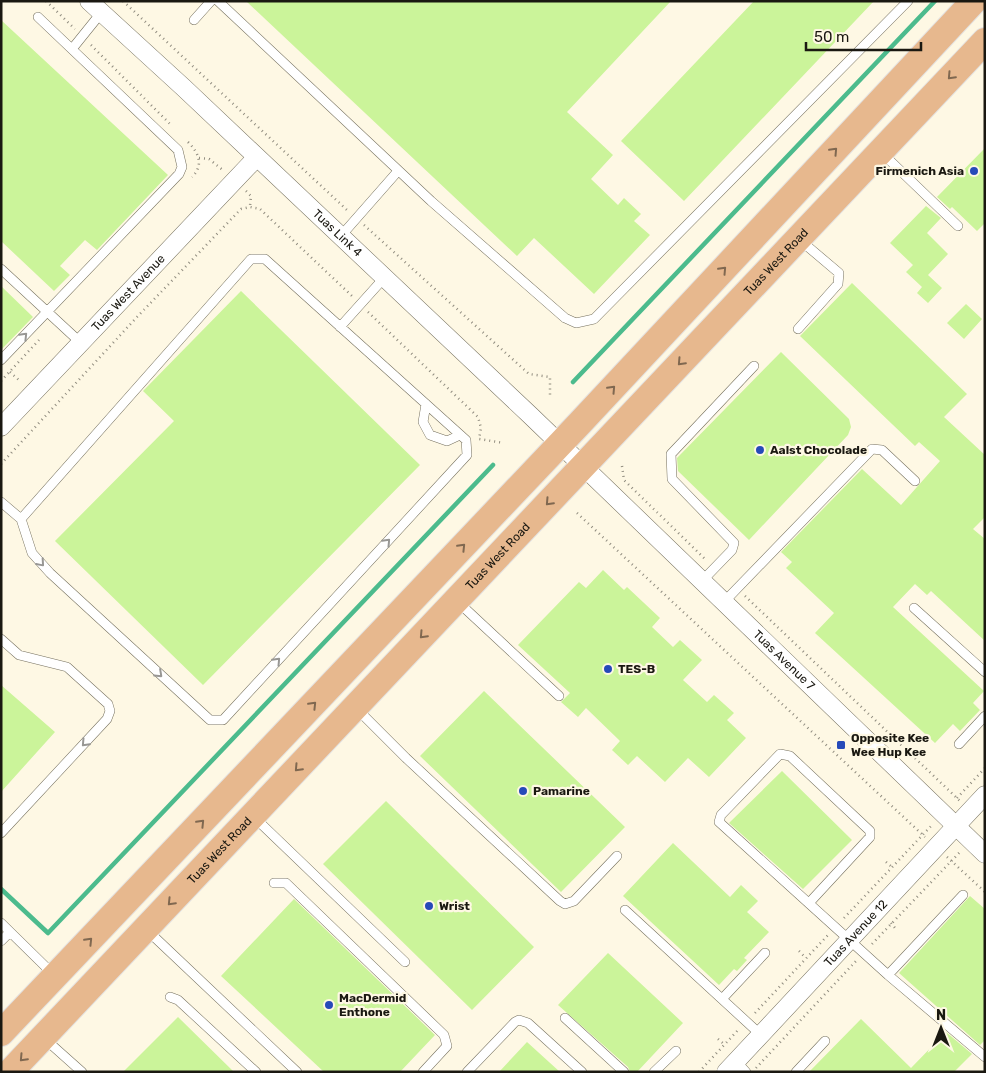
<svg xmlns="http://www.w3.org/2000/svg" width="986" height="1073" viewBox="0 0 986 1073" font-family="Rubik,sans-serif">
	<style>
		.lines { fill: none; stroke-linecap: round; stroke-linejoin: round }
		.stream { stroke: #4cbb8d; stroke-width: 4.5 }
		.building { fill: #cbf49a }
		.lane-casing { stroke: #76715f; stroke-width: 10 }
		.street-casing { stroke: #76715f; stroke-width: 19 }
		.primary-casing { stroke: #e4e3e2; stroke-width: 28 }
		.path { stroke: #908c7f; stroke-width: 2.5; stroke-dasharray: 1 4; stroke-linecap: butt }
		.lane { stroke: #fff; stroke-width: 9 }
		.street { stroke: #fff; stroke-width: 18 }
		.primary { stroke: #e7b88e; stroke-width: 26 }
		.oneway { stroke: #806850 }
		.oneway2 { stroke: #989794 }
		.poi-dot { fill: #264ab9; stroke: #fef8e4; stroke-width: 2 }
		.labels { text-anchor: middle; stroke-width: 4.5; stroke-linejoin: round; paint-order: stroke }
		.poi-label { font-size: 12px; font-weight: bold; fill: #1a1811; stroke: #fef8e4; text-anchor: start }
		.street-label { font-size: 12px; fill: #1a1811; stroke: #fef8e4 }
	</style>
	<rect width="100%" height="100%" fill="#fef8e4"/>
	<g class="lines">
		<path class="stream" d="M573,382L935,1
			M1,889L48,933L493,465"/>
	</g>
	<path class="building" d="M246,1H671L567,112L613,155L591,179L618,205L624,198L641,214L634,221L650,235L594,294L534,238L517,256Z
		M754,1H874L684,201L621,141Z
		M1,20L168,175L97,250L85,240L60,266L70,275L54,291L1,241Z
		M985,148V223L977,231L952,207L950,209L937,197Z
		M926,206L941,218L927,233L948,254L928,275L942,288L928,303L917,293L922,287L906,272L913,265L890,243Z
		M852,283L967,394L944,417L985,455V517L973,529L985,539V641L931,591L927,595L915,584L893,607L984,691L973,703L980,710L960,731L953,724L935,743L815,633L834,613L786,568L792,562L781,552L862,469L901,505L940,461L919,442L915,446L800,336Z
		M1,286L33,317L1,350Z
		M241,291L420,465L203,685L55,541L174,421L143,391Z
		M966,304L982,319L964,339L947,323Z
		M781,352L849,419L851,427L848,435L749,540L678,471L677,458Z
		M603,570L624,590L627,587L660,618L652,627L673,647L680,640L702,660L683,680L707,702L714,695L734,713L727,720L746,738L709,777L688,758L665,782L637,756L628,765L612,750L620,741L586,708L578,717L561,702L570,693L518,645L579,582L586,588Z
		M1,685L55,732L1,792Z
		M484,691L625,827L561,892L420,756Z
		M782,771L852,840L803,889L729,823Z
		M386,801L534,947L472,1010L323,864Z
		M673,843L730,897L741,885L758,901L747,912L769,932L744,958L747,960L737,971L734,969L719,985L623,896Z
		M970,896L985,909V1040L980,1045L899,973Z
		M294,899L435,1035L400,1072H324L221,976Z
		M608,953L683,1023L637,1072H630L628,1067L558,1005Z
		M178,1017L234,1072H123Z
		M861,1019L911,1068L946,1032L972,1054L954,1072H809Z
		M527,1042L560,1072H499Z"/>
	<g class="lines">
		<defs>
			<path id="lane" d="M218,1L431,201L565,318L576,323L594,319L908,1
				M194,20L211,1
				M72,49L101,13
				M882,153L958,226
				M340,237L398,171
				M1,269L81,343
				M340,327L384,278
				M798,329L838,284L839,273L800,240
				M1,360L179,174L182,167L178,150L38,17
				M426,404L423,422L430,435L447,441L460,435
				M1,502L21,519L32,553L50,573L210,720H223L467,455L466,440L265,259H251L21,519
				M702,581L732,550L734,543L672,479L671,454L754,366
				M458,602L559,696
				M724,602L872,449L882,450L915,481
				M914,608L985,672
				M1,639L19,655L67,667L108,704L110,711L107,719L1,833
				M357,709L406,758L560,901L565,904L574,901L617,856
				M959,744L985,716
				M253,816L405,962
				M274,883H286L444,1035L447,1046L423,1072
				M809,903L870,837V831L790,756L780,754L721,815L719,822L888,975L985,1057
				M625,910L761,1035
				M1,923L53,974
				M148,931L297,1072
				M1,941L10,932
				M888,975L963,895
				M170,997L178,1000L256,1072
				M722,999L765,953
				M565,1018L624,1072
				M45,1039L82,1072
				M736,1061L746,1072
				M467,1072L515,1022L519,1020L528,1023L582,1072
				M654,1072L676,1051
				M796,1072L825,1041"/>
			<g id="street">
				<path id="s1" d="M89,1L184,88L531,416L985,854"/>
				<path id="s2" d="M1,427L256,158"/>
				<path id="s3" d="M726,1072L985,795"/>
			</g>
			<g id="primary">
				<path d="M1,1033L579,424L974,1"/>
				<path id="s4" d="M10,1072L985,41"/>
			</g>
		</defs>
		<use href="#lane" class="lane-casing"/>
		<use href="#street" class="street-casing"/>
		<use href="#primary" class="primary-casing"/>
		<path class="path" d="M46,1L75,29
			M123,1L347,210
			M91,45L172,126
			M188,142C199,153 204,165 192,177
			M199,158L209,159L224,171
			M246,191L251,196L250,206
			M364,225L529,374L550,377V397
			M368,312L478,417L481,428L479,439L504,443
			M10,372L21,382
			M1,381L39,340
			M1,464L137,317L241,209L250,207L260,209L352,296
			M622,466L624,480L706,560
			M577,513L925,837
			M745,596L960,801
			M957,798L985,768
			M947,857L985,892
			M886,862L893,868
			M844,918L933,824
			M891,923L895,928
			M872,944L960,852
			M799,951L806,958
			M755,1013L828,935
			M718,1039L725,1045
			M756,1068L856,961
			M699,1072L739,1029"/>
		<use href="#lane" class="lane"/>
		<use href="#street" class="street"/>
		<use href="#primary" class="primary"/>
	</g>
	<defs><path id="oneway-chevron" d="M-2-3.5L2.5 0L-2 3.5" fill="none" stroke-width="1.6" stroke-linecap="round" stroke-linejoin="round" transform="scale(1.25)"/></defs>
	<g class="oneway">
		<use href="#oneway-chevron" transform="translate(951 76) rotate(133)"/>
		<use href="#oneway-chevron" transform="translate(834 151) rotate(-47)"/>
		<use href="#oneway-chevron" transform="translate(723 270) rotate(-47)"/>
		<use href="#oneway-chevron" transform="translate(681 362) rotate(133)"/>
		<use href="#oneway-chevron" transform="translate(612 389) rotate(-47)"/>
		<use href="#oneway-chevron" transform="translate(549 502) rotate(133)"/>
		<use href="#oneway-chevron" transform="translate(462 547) rotate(-46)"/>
		<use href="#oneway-chevron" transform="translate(423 635) rotate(133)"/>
		<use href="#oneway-chevron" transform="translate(313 705) rotate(-46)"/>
		<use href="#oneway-chevron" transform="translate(298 768) rotate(133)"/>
		<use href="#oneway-chevron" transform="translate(201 823) rotate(-46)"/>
		<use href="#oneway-chevron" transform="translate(171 902) rotate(134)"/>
		<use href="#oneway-chevron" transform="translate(89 941) rotate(-46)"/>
		<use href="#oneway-chevron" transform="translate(23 1058) rotate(133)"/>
	</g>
	<g class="oneway2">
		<use href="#oneway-chevron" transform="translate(24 336) rotate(-46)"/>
		<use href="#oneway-chevron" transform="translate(387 542) rotate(-47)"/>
		<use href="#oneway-chevron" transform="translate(41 563) rotate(49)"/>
		<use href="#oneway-chevron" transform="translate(277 661) rotate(-47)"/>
		<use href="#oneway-chevron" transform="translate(159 674) rotate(43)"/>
		<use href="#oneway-chevron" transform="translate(85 743) rotate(133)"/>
	</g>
	<g class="poi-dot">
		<circle cx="974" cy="171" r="5"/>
		<circle cx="760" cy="450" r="5"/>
		<circle cx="608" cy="669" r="5"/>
		<rect x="836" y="740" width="10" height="10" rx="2.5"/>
		<circle cx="523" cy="791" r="5"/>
		<circle cx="429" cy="906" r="5"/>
		<circle cx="329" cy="1005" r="5"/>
	</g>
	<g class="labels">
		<g class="poi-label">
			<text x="964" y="175" text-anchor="end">Firmenich Asia</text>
			<text x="770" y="454">Aalst Chocolade</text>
			<text x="618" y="673">TES-B</text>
			<text x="851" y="742">Opposite Kee<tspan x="851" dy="14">Wee Hup Kee</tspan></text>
			<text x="533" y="795">Pamarine</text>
			<text x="439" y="910">Wrist</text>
			<text x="339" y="1002">MacDermid<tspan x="339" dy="14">Enthone</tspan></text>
		</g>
		<g class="street-label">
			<text dy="4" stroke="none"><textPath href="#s1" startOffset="340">Tuas Link 4</textPath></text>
			<text dy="4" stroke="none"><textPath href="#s4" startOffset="1115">Tuas West Road</textPath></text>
			<text dy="4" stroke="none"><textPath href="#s2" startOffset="185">Tuas West Avenue</textPath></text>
			<text dy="4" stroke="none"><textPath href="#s4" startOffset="710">Tuas West Road</textPath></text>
			<text dy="4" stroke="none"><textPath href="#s1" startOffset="958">Tuas Avenue 7</textPath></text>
			<text dy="4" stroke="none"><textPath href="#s4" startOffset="305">Tuas West Road</textPath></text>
			<text dy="4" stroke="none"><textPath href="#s3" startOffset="190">Tuas Avenue 12</textPath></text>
		</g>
	</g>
	<rect width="986" height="1073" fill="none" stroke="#1a1811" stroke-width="5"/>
	<g transform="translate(941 1028)" stroke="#fef8e4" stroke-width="4" paint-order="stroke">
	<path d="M0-4L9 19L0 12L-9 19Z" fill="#1a1811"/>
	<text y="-8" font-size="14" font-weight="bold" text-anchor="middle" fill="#1a1811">N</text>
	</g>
	<path d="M806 42v8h115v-8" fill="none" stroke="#1a1811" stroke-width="2.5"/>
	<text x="814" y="42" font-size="15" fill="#1a1811" stroke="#fef8e4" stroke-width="4" paint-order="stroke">50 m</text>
</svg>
